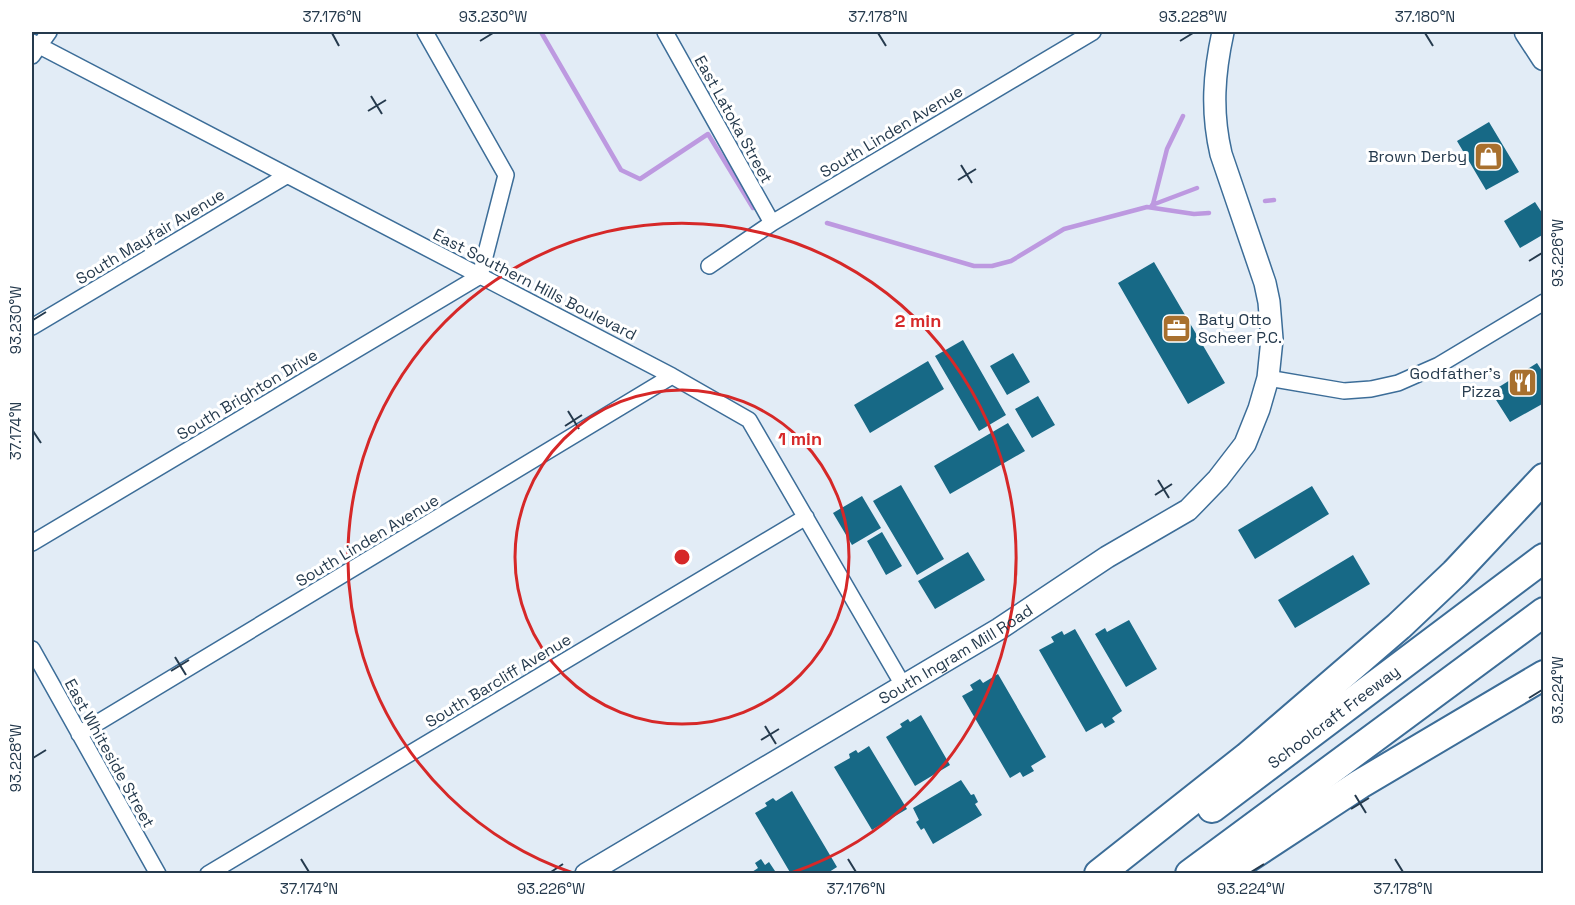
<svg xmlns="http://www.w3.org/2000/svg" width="1575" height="905" viewBox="0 0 1575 905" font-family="'Space Grotesk',sans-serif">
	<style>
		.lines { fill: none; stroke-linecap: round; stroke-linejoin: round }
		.stream { stroke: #bd99e0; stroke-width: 4.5 }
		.building { fill: #176986 }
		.street-casing { stroke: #3c6d98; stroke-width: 18 }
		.secondary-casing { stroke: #3c6d98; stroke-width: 24 }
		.primary-casing { stroke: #3c6d98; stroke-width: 27 }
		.highway-casing { stroke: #3c6d98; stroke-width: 32 }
		.street { stroke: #fff; stroke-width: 15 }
		.secondary { stroke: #fff; stroke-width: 21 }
		.primary { stroke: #fff; stroke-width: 24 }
		.highway { stroke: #fff; stroke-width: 28 }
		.ticks { fill: none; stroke: #253a4d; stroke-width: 2 }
		.ring { fill: none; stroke: #d62828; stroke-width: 3 }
		.labels { text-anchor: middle; stroke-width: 6; stroke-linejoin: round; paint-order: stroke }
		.street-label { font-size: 16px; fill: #253a4d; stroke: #fff }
		.poi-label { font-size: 16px; fill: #253a4d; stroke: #fff; text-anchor: end }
		.centre { fill: #d62828; stroke: #fff; stroke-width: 3 }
		.ring-label { font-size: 18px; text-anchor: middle; font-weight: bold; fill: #d62828; stroke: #fff; stroke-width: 6; stroke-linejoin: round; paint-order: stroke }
		.neatline { fill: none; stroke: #253a4d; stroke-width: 2 }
		.ticks-label { font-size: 15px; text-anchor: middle; fill: #253a4d }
	</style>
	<rect width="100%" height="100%" fill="#e2ecf6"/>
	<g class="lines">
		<path class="stream" d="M541,32L621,170L640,179L708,134L753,208
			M1265,201L1274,200
			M1153,204L1167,149L1183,116
			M1152,205L1197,188
			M827,223L974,266H992L1011,261L1064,229L1147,207L1194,214L1209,213"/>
	</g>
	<path class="building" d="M1489,122L1519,172L1486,190L1457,141Z
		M1535,202L1544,216V234L1520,248L1504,221Z
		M1154,262L1225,383L1188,404L1118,283Z
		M963,340L1006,415L979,431L935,356Z
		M1013,353L1030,382L1007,395L990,366Z
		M928,361L944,389L870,433L854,405Z
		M1537,363L1544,374V403L1510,422L1491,392Z
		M1038,396L1055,425L1032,438L1015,409Z
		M1008,423L1025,451L950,494L934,466Z
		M901,485L944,559L917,575L873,501Z
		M1312,486L1329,514L1255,559L1238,530Z
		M862,496L881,528L852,545L833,513Z
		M882,532L902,566L886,575L867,541Z
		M968,552L985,580L935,609L918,581Z
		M1353,555L1370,584L1295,628L1278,600Z
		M1129,620L1157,669L1126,687L1095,634L1105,628L1107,632Z
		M1075,629L1122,711L1112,718L1115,722L1105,728L1102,723L1086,732L1039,650L1054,642L1051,637L1062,631L1064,635Z
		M998,674L1046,757L1031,766L1034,771L1023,777L1020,772L1010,778L962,696L973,690L970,685L980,679L983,683Z
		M921,715L950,765L915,786L886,737L902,727L900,724L908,719L910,722Z
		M869,746L907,809L872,830L834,767L850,758L849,754L856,750L858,753Z
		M961,780L971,795L974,794L978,802L975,804L982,815L933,844L924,828L921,830L916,822L919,820L913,808Z
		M792,791L837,867L826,874H791L755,813L767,806L765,803L773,798L776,801Z
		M761,859L765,865L769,862L777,874H749L758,868L755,863Z"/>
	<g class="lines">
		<defs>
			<path id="street" d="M665,32L772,223
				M32,42L672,376L749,420L903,685
				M32,56L49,32
				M709,266L772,223L1093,32
				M32,327L286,176
				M1268,378L1344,391L1371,389L1398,383L1439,365L1544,302
				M32,543L480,276L506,175L425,32
				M32,649L158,874
				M79,734L672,376
				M208,874L806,517"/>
			<g id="secondary">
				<path id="s1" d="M586,874L999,629L1107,557L1188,510L1218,479L1245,444L1259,409L1268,378L1272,339L1269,302L1265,283L1221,154C1211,111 1214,73 1223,32"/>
			</g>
			<path id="primary" d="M1527,32L1544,58"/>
			<g id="highway">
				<path id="s2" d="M1212,808L1544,558"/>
				<path d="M1099,874L1247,757L1399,626L1455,573L1544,478"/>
				<path d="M1190,874L1544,612"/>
				<path d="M1223,874L1360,784L1544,675"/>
			</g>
		</defs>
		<use href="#street" class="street-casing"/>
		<use href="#secondary" class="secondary-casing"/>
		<use href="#primary" class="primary-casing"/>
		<use href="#highway" class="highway-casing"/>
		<use href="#street" class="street"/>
		<use href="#secondary" class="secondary"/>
		<use href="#primary" class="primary"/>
		<use href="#highway" class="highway"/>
	</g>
	<path class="ticks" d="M332,33L339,46M878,33L886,46M1425,33L1433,46M480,41L493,33M1180,41L1193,33M371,96L382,114M368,111L386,100M961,165L972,183M958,180L976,169M1529,261L1542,253M33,320L46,312M568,411L579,429M565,426L582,415M33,431L41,443M1158,480L1169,498M1155,495L1172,484M175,657L186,675M171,671L189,660M1529,698L1542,690M765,726L776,744M761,740L779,729M33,758L46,750M1355,795L1366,813M1351,809L1369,798M301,859L309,872M848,859L856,872M1395,859L1403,872M551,872L563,864M1251,872L1264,864"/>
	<g class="ring">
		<circle cx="682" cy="557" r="167"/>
		<path d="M573 873A334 334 0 1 1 791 873"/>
	</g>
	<defs>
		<symbol id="shop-square" viewBox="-11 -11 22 22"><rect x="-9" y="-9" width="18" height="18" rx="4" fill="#a8702e" stroke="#fff"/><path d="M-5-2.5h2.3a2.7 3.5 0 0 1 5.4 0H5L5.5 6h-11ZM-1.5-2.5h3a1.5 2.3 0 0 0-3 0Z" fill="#fff"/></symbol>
		<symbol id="office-square" viewBox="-11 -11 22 22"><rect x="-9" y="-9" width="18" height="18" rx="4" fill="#a8702e" stroke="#fff"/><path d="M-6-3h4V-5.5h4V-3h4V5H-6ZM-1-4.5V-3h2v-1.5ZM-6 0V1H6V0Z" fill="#fff"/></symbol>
		<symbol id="restaurant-square" viewBox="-11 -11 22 22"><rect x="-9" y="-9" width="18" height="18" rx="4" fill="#a8702e" stroke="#fff"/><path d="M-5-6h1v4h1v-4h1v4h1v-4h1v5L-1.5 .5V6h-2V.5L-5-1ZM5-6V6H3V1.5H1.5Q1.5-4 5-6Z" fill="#fff"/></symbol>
	</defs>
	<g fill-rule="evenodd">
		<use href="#shop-square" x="1472" y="140" width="33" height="33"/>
		<use href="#office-square" x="1160" y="312" width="33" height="33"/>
		<use href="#restaurant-square" x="1506" y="366" width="33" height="33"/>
	</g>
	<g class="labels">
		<g class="street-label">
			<text transform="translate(734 119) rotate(61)" y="6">East Latoka Street</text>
			<text transform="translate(891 131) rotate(-31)" y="6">South Linden Avenue</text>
			<text transform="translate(150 236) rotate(-31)" y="6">South Mayfair Avenue</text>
			<text transform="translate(535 284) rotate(27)" y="6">East Southern Hills Boulevard</text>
			<text transform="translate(247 394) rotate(-31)" y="6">South Brighton Drive</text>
			<text transform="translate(367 540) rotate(-31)" y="6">South Linden Avenue</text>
			<text dy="6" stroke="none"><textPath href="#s1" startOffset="430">South Ingram Mill Road</textPath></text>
			<text transform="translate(498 680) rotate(-31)" y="6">South Barcliff Avenue</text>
			<text dy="6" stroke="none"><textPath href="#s2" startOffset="152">Schoolcraft Freeway</textPath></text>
			<text transform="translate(110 753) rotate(61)" y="6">East Whiteside Street</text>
		</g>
		<g class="poi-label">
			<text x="1467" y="162">Brown Derby</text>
			<text x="1198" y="325" text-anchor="start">Baty Otto<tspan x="1198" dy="18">Scheer P.C.</tspan></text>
			<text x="1501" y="379">Godfather's<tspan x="1501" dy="18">Pizza</tspan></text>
		</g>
	</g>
	<circle cx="682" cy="557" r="9" class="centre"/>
	<g class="ring-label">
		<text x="918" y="327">2 min</text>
		<text x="800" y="445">1 min</text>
	</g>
	<rect width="1575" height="905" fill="none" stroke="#ffffff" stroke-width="66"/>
	<rect x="33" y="33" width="1509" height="839" class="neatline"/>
	<g class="ticks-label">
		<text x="332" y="22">37.176°N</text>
		<text x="493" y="22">93.230°W</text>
		<text x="878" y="22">37.178°N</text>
		<text x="1193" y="22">93.228°W</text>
		<text x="1425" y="22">37.180°N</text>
		<text transform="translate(1558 253) rotate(-90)" y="5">93.226°W</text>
		<text transform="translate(16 320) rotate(-90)" y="5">93.230°W</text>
		<text transform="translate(16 431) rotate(-90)" y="5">37.174°N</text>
		<text transform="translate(1558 690) rotate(-90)" y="5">93.224°W</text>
		<text transform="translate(16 758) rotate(-90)" y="5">93.228°W</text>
		<text x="309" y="894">37.174°N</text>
		<text x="551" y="894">93.226°W</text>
		<text x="856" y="894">37.176°N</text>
		<text x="1251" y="894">93.224°W</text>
		<text x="1403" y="894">37.178°N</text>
	</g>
</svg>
